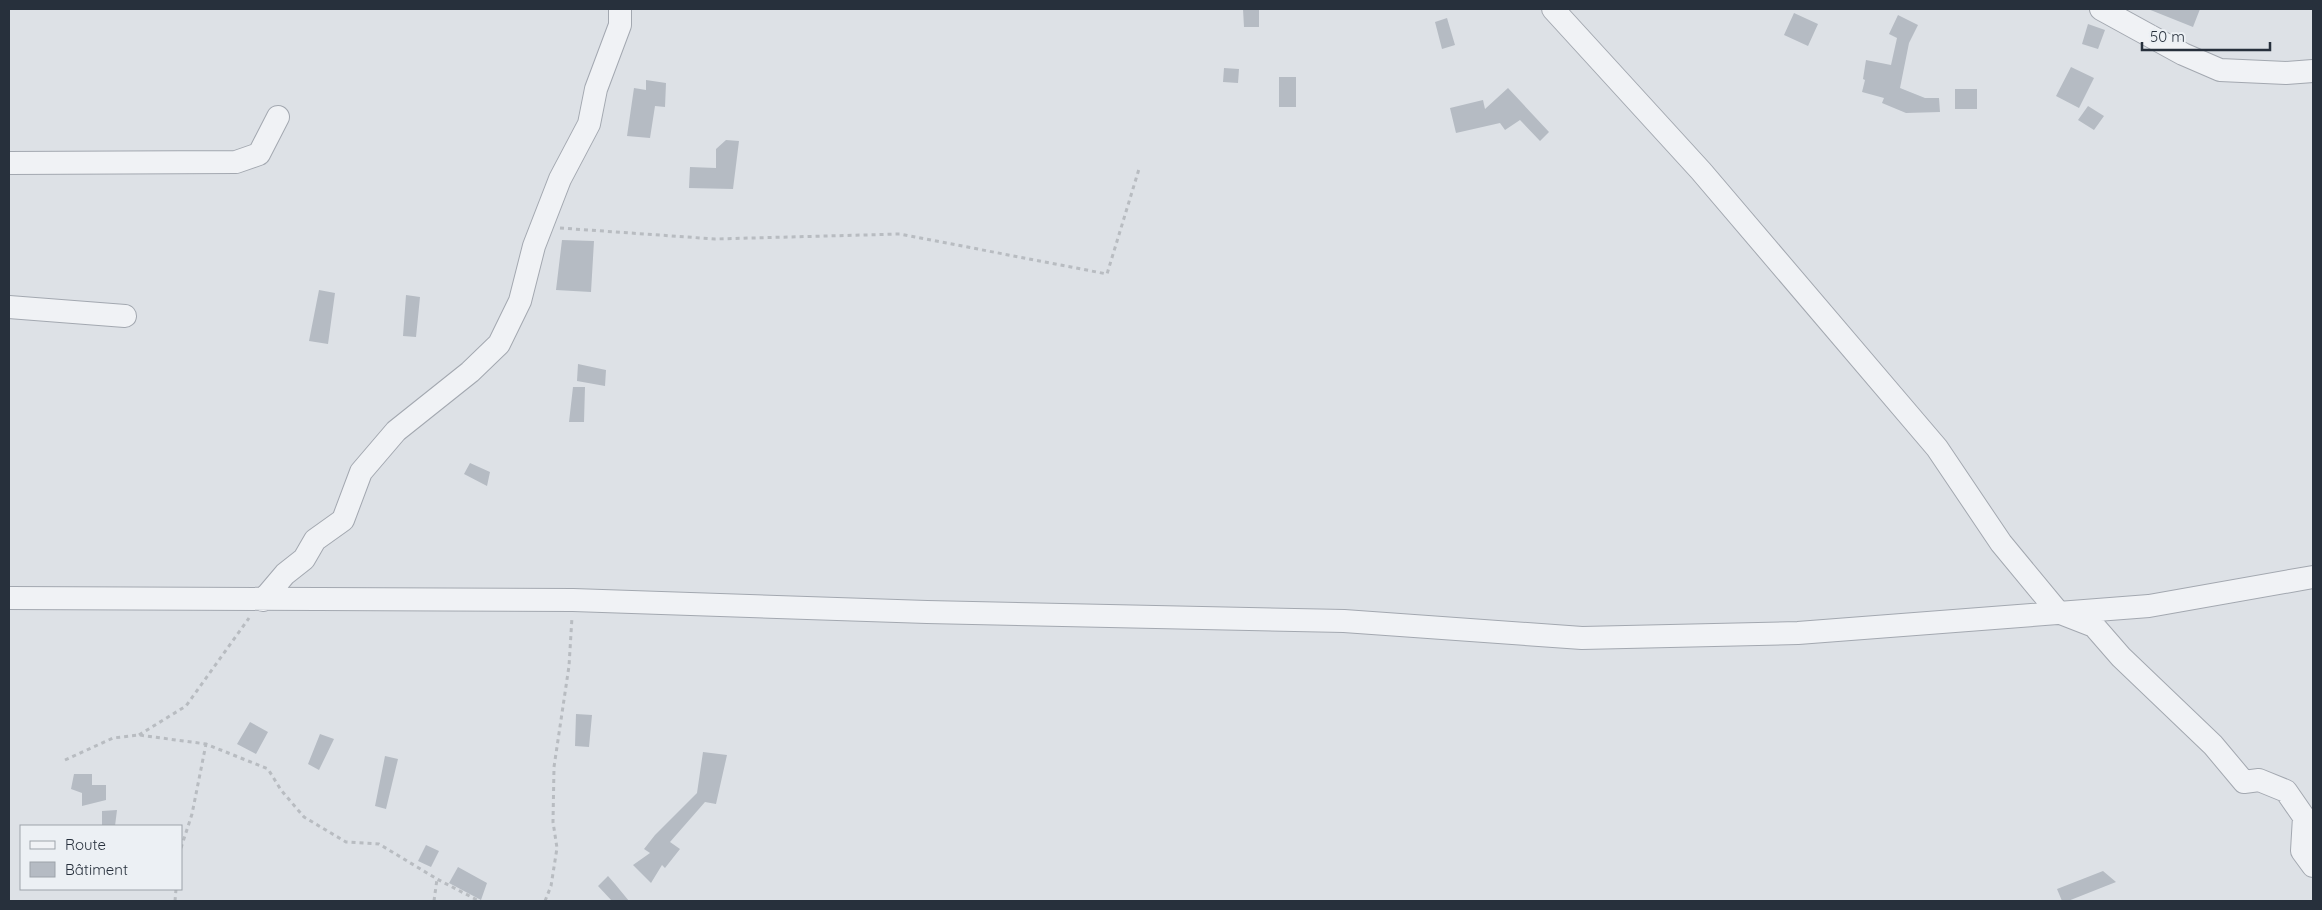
<svg xmlns="http://www.w3.org/2000/svg" width="2322" height="910" viewBox="0 0 2322 910" font-family="Quicksand,sans-serif">
	<style>
		.building { fill: #b5bbc3 }
		.lines { fill: none; stroke-linecap: round; stroke-linejoin: round }
		.minor-casing { stroke: #a3a8b0; stroke-width: 24 }
		.path { stroke: #b8bcc1; stroke-width: 3; stroke-dasharray: 4 4; stroke-linecap: butt }
		.minor { stroke: #f0f2f5; stroke-width: 22 }
	</style>
	<rect width="100%" height="100%" fill="#dde1e6"/>
	<path class="building" d="M1243,9H1259V27H1244Z
		M2148,9H2200L2193,27Z
		M1794,13L1818,24L1808,46L1784,35Z
		M1898,15L1918,25L1909,43L1900,88L1925,98H1939L1940,112L1906,113L1882,103L1884,98L1862,92L1865,80L1863,79L1866,60L1891,65L1897,38L1889,34Z
		M1447,18L1455,45L1442,49L1435,22Z
		M2088,24L2105,30L2098,49L2082,44Z
		M2071,67L2094,78L2079,108L2056,96Z
		M1224,68L1239,69L1238,83L1223,82Z
		M1279,77H1296V107H1279Z
		M646,80L666,83L665,107L655,106L650,138L627,136L634,88L646,90Z
		M1508,88L1549,132L1540,141L1520,120L1505,130L1500,123L1456,133L1450,108L1483,100L1485,109Z
		M1955,89H1977V109H1955Z
		M2088,106L2104,116L2094,130L2078,120Z
		M726,140L739,141L733,189L689,188L690,167L716,168V149Z
		M562,240L594,241L591,292L556,290Z
		M319,290L335,293L328,344L309,341Z
		M406,295L420,297L416,337L403,336Z
		M578,364L606,370L605,386L577,381Z
		M573,387H585L584,422H569Z
		M470,463L490,472L487,486L464,474Z
		M576,714L592,715L589,747L575,746Z
		M250,722L268,732L256,754L237,744Z
		M320,734L334,739L319,770L308,764Z
		M703,752L727,755L716,804L705,802L670,842L680,849L665,868L662,865L651,883L633,865L650,853L644,849L655,835L697,793Z
		M385,756L398,759L386,809L375,806Z
		M74,774H92V785H106V800L82,806V793L71,789Z
		M117,810L115,826H102V811Z
		M426,845L439,851L431,867L418,861Z
		M458,867L487,883L481,900L449,883Z
		M2103,871L2116,882L2068,901H2062L2057,889Z
		M608,876L615,884L629,901H612L598,886Z"/>
	<g class="lines">
		<defs>
			<path id="minor" d="M1553,9L1701,171L1937,448L2001,543L2058,612L2094,626L2121,657L2213,745L2244,782L2259,780L2286,791L2304,817L2302,851L2313,866
				M2101,9L2183,54L2220,70L2286,73L2313,71
				M9,163L236,162L259,154L278,117
				M9,307L125,316
				M9,598L573,600L927,612L1344,621L1582,638L1798,633L2149,606L2313,577
				M263,600L285,574L304,559L315,540L343,520L361,472L396,431L470,372L499,344L520,301L534,246L560,179L589,124L596,89L620,25V9"/>
		</defs>
		<use href="#minor" class="minor-casing"/>
		<path class="path" d="M560,228L715,239L900,234L1107,274L1139,169
			M139,735L186,706L249,618
			M65,760L113,738L139,735L206,744L268,769L281,790L304,817L346,842L379,844L437,879L479,901
			M181,848L192,814L206,744
			M175,901L176,889
			M434,901L437,879
			M545,901L551,886L557,848L553,822L554,767L569,666L572,617"/>
		<use href="#minor" class="minor"/>
	</g>
	<rect width="2322" height="910" fill="none" stroke="#27303c" stroke-width="20"/>
	<rect x="20" y="825" width="162" height="65" fill="#ecf0f4" stroke="#9da3aa"/>
	<rect x="30" y="841" width="25" height="8" fill="#f0f2f5" stroke="#9da3aa"/>
	<text x="65" y="850" font-size="15" fill="#27303c">Route</text>
	<rect x="30" y="862" width="25" height="15" fill="#b5bbc3" stroke="#9da3aa"/>
	<text x="65" y="875" font-size="15" fill="#27303c">Bâtiment</text>
	<path d="M2142 42v8h128v-8" fill="none" stroke="#27303c" stroke-width="2.5"/>
	<text x="2150" y="42" font-size="15" fill="#27303c" stroke="#ecf0f4" stroke-width="4" paint-order="stroke">50 m</text>
</svg>
